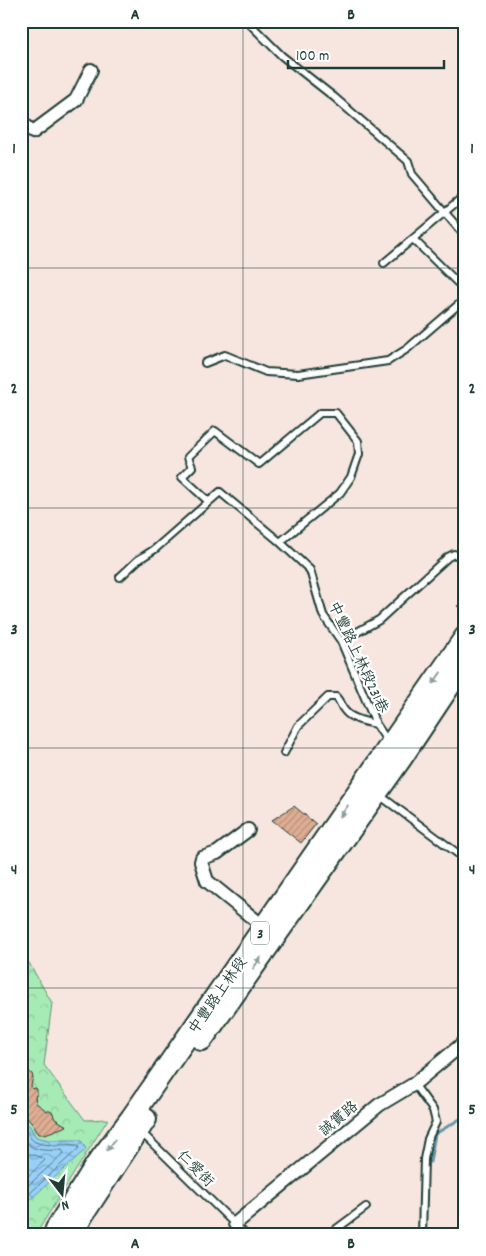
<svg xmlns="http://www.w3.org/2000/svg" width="486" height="1256" viewBox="0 0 486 1256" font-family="Dekko,'LXGW WenKai TC',sans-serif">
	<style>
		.forest { fill: url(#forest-crowns); stroke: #629474 }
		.water { fill: url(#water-waves); stroke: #6895aa }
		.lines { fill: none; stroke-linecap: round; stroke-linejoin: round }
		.shore { stroke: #507882; stroke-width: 1 }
		.stream { stroke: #6895aa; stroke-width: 3 }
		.building { fill: url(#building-hatch); stroke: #1f3d34 }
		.service-casing { stroke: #1f3d34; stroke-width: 10 }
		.minor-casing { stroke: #1f3d34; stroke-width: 16 }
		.primary-casing { stroke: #1f3d34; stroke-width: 24 }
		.service { stroke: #fff; stroke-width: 6 }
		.minor { stroke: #fff; stroke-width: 12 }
		.primary { stroke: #fff; stroke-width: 20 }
		.oneway { fill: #8f9e9a }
		.grid { fill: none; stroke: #1f3d34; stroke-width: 1; stroke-opacity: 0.55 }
		.labels { text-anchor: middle; stroke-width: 4.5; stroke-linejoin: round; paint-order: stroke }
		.shield { fill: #fff; stroke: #627771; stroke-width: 1 }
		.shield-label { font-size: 14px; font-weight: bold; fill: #1f3d34 }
		.street-label { font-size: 15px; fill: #1f3d34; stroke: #fff }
		.neatline { fill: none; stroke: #1f3d34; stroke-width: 2 }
		.grid-label { font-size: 16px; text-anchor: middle; font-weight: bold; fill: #1f3d34 }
	</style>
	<defs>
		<pattern id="forest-crowns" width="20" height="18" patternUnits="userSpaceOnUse" patternTransform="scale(1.25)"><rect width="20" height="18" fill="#a6eab5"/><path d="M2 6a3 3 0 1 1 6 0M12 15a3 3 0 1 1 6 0" fill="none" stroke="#8eca9c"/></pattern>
		<pattern id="water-waves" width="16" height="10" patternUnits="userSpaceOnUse" patternTransform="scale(1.25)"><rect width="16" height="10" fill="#99d0f8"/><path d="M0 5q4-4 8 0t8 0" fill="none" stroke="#7caaca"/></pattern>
		<pattern id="building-hatch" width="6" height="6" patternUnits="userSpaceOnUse" patternTransform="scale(1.25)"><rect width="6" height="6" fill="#e0ad93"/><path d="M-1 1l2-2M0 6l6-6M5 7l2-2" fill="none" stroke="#b58e79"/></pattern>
	</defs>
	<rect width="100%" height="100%" fill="#f6e6df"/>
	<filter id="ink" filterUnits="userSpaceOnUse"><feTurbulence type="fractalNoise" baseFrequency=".02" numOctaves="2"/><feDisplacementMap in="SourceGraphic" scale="10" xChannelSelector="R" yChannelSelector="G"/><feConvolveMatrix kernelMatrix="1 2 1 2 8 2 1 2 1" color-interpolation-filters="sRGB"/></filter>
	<g filter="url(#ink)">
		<path class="forest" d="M21,949L52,1003L44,1065L85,1120L108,1119L39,1229L33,1235H21Z"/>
		<path class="water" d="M21,1122L29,1125L36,1137L49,1140H81L86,1149L32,1198L21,1206Z"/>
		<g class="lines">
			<path class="shore" d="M21,1127C28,1130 29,1139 35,1142C47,1147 64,1144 77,1145L79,1148L29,1194L21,1200
				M21,1134C23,1137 26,1142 29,1145C37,1152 52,1150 62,1150L64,1153L21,1192
				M21,1148L30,1154L43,1158L45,1160L21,1183"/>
			<path class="stream" d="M430,1162L435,1134L465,1116"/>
		</g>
		<path class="building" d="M464,599H465V611L457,606Z
			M294,806L316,824L301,843L272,820Z
			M24,1048L27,1052L25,1058L28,1071L32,1074L33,1078L31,1085L32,1089L36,1088L37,1090V1095L35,1096L36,1103L47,1111H50L53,1113L54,1117L55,1119L67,1126L45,1134H39L30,1121L24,1116H21V1049Z"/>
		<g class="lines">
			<defs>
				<path id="service" d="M247,21L282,56L334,97L408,161L412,174L465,236
					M413,239L465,290
					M384,263L465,195
					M205,363L225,355L266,372L298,374L388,361L407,349L465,299
					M208,501L182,477L192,467L188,457L215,431L259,464L320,413H336L358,441L359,454L351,477L340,493L280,542
					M120,577L138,560L155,549L220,492L280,542L310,570L323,615L341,641L376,724L388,742
					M341,641L379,620L448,557L454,554L461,557L465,562
					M284,753L298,726L328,697H336C340,701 341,707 345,711C351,719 366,722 376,724
					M378,794L465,859
					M414,1084L433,1110L436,1122L428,1139L424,1159L422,1235
					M140,1131L246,1235
					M333,1235L335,1230L366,1207"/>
				<path id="minor" d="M21,121L27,127L33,132L76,100L91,70
					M248,830L217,853L202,858L201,862L207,881L264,927
					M235,1224L379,1105L414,1084L465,1042"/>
				<path id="primary" d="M202,1040L401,759L465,663
					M54,1235L56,1229L95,1166L131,1118L465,637
					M72,1235L83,1215L146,1119"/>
			</defs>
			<use href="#service" class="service-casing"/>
			<use href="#minor" class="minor-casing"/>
			<use href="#primary" class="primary-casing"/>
			<use href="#service" class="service"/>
			<use href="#minor" class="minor"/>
			<use href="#primary" class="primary"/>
		</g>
		<defs><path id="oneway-solid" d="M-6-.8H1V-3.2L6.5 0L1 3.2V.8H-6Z" transform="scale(1.25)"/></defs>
		<g class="oneway">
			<use href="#oneway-solid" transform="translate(437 678) rotate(125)"/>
			<use href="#oneway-solid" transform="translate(344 811) rotate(125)"/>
			<use href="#oneway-solid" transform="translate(257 963) rotate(-55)"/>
			<use href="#oneway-solid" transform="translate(111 1145) rotate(127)"/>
		</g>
	</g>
	<path class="grid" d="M243,21V1235M21,268H465M21,508H465M21,748H465M21,988H465"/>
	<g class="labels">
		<rect class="shield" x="251" y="921.5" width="18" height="23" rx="4"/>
		<g class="shield-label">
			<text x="260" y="938">3</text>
		</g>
		<g class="street-label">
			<text transform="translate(359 657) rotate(65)" y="5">中豐路上林段231巷</text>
			<text transform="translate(217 995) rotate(-55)" y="5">中豐路上林段</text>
			<text transform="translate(338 1118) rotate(-40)" y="5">誠實路</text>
			<text transform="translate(196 1168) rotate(45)" y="5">仁愛街</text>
		</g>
	</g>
	<rect width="486" height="1256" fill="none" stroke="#fff" stroke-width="55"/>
	<g transform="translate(62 1194) rotate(164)" stroke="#ffffff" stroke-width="4" paint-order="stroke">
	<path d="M0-4L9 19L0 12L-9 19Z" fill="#1f3d34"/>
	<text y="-8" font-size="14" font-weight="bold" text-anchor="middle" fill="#1f3d34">N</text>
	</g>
	<path d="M288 60v8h156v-8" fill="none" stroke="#1f3d34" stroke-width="2.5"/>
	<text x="296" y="60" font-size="15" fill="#1f3d34" stroke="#ffffff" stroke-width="4" paint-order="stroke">100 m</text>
	<rect x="28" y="28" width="430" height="1200" class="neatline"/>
	<g class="grid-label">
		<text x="135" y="19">A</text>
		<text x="351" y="19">B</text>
		<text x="14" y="153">1</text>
		<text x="472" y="153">1</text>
		<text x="14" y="393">2</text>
		<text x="472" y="393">2</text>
		<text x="14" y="634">3</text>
		<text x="472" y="634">3</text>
		<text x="14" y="874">4</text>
		<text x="472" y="874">4</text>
		<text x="14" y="1114">5</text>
		<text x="472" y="1114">5</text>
		<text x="135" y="1248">A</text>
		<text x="351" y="1248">B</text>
	</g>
</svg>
